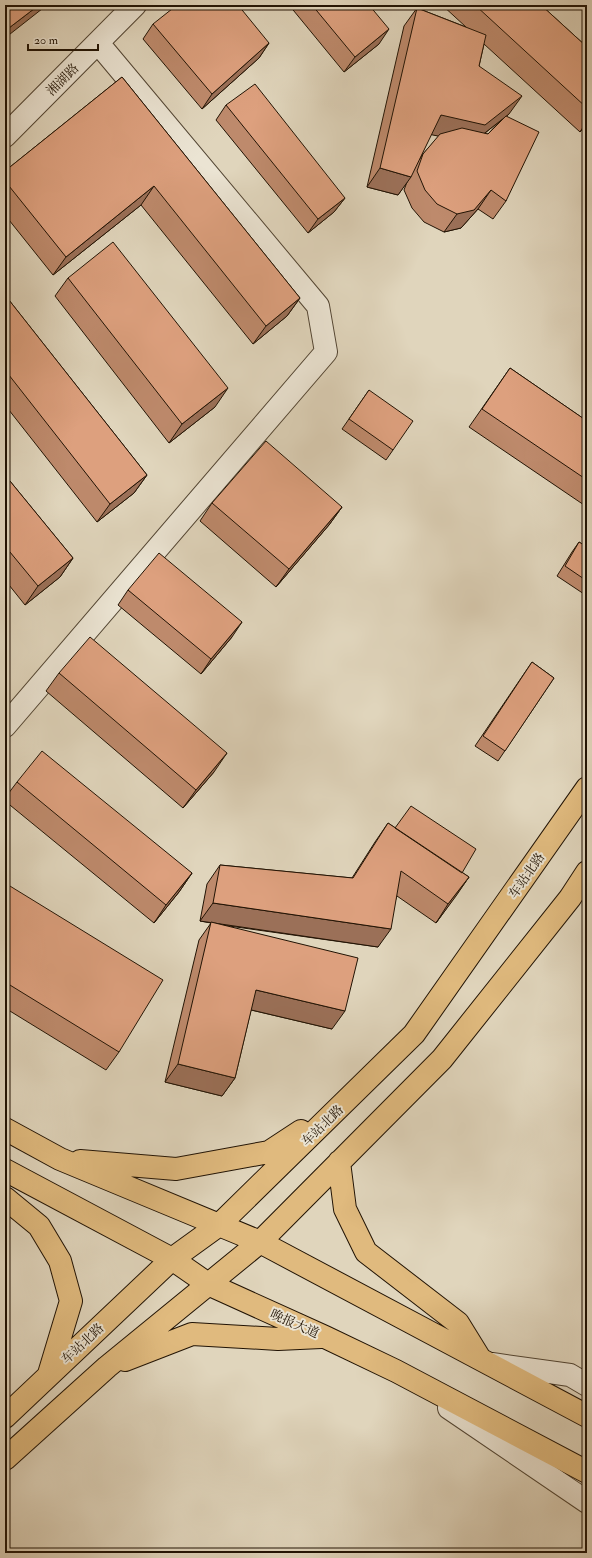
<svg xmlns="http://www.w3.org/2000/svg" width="592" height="1558" viewBox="0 0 592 1558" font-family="'IM FELL Double Pica','Noto Serif SC',serif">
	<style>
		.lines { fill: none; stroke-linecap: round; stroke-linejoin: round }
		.minor-casing { stroke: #514432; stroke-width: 24 }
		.major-casing { stroke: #211304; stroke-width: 24 }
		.minor { stroke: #ebe4d3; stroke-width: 22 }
		.major { stroke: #e0ba7e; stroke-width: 22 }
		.wall { fill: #be8a6c; stroke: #211304; fill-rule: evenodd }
		.shaded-wall { fill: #9b7058; stroke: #211304 }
		.building { fill: #dda07e; stroke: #211304 }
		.labels { text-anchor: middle; stroke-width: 4; stroke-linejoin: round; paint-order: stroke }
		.street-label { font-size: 13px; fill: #211304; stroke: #ebe4d3 }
	</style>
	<rect width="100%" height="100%" fill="#e0d5bc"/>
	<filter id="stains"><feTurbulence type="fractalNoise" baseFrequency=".005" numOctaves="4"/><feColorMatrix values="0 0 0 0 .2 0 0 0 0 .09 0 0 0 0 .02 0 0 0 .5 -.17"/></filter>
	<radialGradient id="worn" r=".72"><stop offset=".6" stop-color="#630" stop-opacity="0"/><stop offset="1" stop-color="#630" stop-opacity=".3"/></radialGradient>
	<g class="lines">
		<defs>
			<path id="minor" d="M5,136L135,5
				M5,726L326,352L318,306L98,43
				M492,1364L570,1375L587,1385
				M449,1408L587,1502"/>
			<path id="major" d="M5,1129L60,1159L260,1242L587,1416
				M80,1161L176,1169L269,1152L301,1131
				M339,1162L345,1209L366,1252L458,1323L479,1357
				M5,1170L172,1259L208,1284L325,1337L396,1371L587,1472
				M5,1198L39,1226L60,1261L71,1301L49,1374
				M125,1360L192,1334L278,1339L321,1337
				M5,1417L172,1259L219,1225L414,1034L587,788
				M5,1459L107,1367L260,1242L442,1059L570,898L587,872"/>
		</defs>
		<use href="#minor" class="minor-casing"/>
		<use href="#major" class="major-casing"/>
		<use href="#minor" class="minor"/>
		<use href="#major" class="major"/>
	</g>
	<path class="wall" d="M289,5H369L379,44L344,72Z
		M442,5H541L587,47V124L580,132L484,44L479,66L509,114L507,116L506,201L493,219L478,209L461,228L444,232L424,222L412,208L404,190L407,182L398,195L367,187L404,26L417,8L466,27ZM502,119L488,134H484ZM431,134L439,136L423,154L419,160Z
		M153,24L269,43L259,58L202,109L143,39Z
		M122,77L300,298L287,316L253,344L141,205L53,275L5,215V171Z
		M226,105L345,198L334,212L308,233L216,120Z
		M68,278L215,407L169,443L55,296Z
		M5,295L147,475L134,493L97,522L5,405Z
		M510,368L587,421V507L469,427Z
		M369,390L393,450L386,460L342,429Z
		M5,475L73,558L60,577L25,605L5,580Z
		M212,503L342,507L329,525L276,587L200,521Z
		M579,542L587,547V596L557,576L572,552Z
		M128,590L232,637L201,674L118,605Z
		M532,662L554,678L498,761L475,746Z
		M59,673L214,772L183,808L46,691Z
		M17,782L192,873L179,892L154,923L5,801V798Z
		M388,823L469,877L436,923L397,896L378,947L222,925L332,1029L251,1010L235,1078L222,1096L165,1082L199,940L211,923L200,921L207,884L220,865L352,878L375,842Z
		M5,883L119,1052L106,1070L5,1008Z"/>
	<path class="shaded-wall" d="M39,5H47L5,38V31Z
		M389,29L379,44L344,72L355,57Z
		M269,43L259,58L202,109L212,94Z
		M522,96L509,114L472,143L428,134L441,115Z
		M587,121V124L580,132Z
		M380,168L411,177L398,195L367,187Z
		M154,186L141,205L53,275L66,257Z
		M491,190L478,209L461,228L444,232L457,214Z
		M345,198L334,212L308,233L318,219Z
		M300,298L287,316L253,344L266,326Z
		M228,388L215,407L169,443L182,424Z
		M147,475L134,493L97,522L110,504Z
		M342,507L329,525L276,587L289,569Z
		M73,558L60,577L25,605L38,586Z
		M242,622L232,637L201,674L211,659Z
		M227,753L214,772L183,808L196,790Z
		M192,873L179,892L154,923L166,905Z
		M469,877L456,896L436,923L448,904Z
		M213,903L391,929L378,947L200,921Z
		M256,990L345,1011L332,1029L243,1008Z
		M178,1064L235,1078L222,1096L165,1082Z"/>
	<path class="building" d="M5,5H39L5,31Z
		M177,5H238L269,43L212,94L153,24Z
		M312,5H369L389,29L355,57Z
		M475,5H541L587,47V108Z
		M417,8L486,35L479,66L522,96L485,125L441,115L411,177L380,168Z
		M122,77L300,298L266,326L154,186L66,257L5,181V171Z
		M255,84L345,198L318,219L226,105Z
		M506,116L539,132L506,201L491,190L474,210L457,214L437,204L425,190L417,171L423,154L440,134L462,128L488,134Z
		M113,242L228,388L182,424L68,278Z
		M5,295L147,475L110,504L5,370Z
		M510,368L587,421V480L482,409Z
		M369,390L413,421L393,450L349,419Z
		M266,441L342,507L289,569L212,503Z
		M5,475L73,558L38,586L5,546Z
		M579,542L587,547V581L565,566Z
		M159,553L242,622L211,659L128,590Z
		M90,637L227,753L196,790L59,673Z
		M532,662L554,678L505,751L483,736Z
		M42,751L192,873L166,905L17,782Z
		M411,806L476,849L462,873L395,828Z
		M388,823L469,877L448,904L401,871L391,929L213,903L220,865L353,878Z
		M5,883L163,980L119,1052L5,982Z
		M211,922L358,958L345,1011L256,990L235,1078L178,1064Z"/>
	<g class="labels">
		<g class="street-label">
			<text transform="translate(62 79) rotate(-45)" y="5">湘湖路</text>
			<text transform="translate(526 875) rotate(-55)" y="5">车站北路</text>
			<text transform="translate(322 1125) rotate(-44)" y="5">车站北路</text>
			<text transform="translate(295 1323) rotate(24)" y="5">晚报大道</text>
			<text transform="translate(82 1343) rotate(-43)" y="5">车站北路</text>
		</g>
	</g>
	<rect width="592" height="1558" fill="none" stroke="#e0d5bc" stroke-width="20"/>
	<rect x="6" y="6" width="580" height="1546" fill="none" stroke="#211304" stroke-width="2"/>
	<rect x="10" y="10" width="572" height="1538" fill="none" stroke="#211304"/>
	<path d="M28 44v6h70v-6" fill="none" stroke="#211304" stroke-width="2"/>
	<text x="34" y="44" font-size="12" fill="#211304" stroke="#ebe4d3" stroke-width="3" paint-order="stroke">20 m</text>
	<rect width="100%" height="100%" filter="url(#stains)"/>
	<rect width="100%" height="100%" fill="url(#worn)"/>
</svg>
